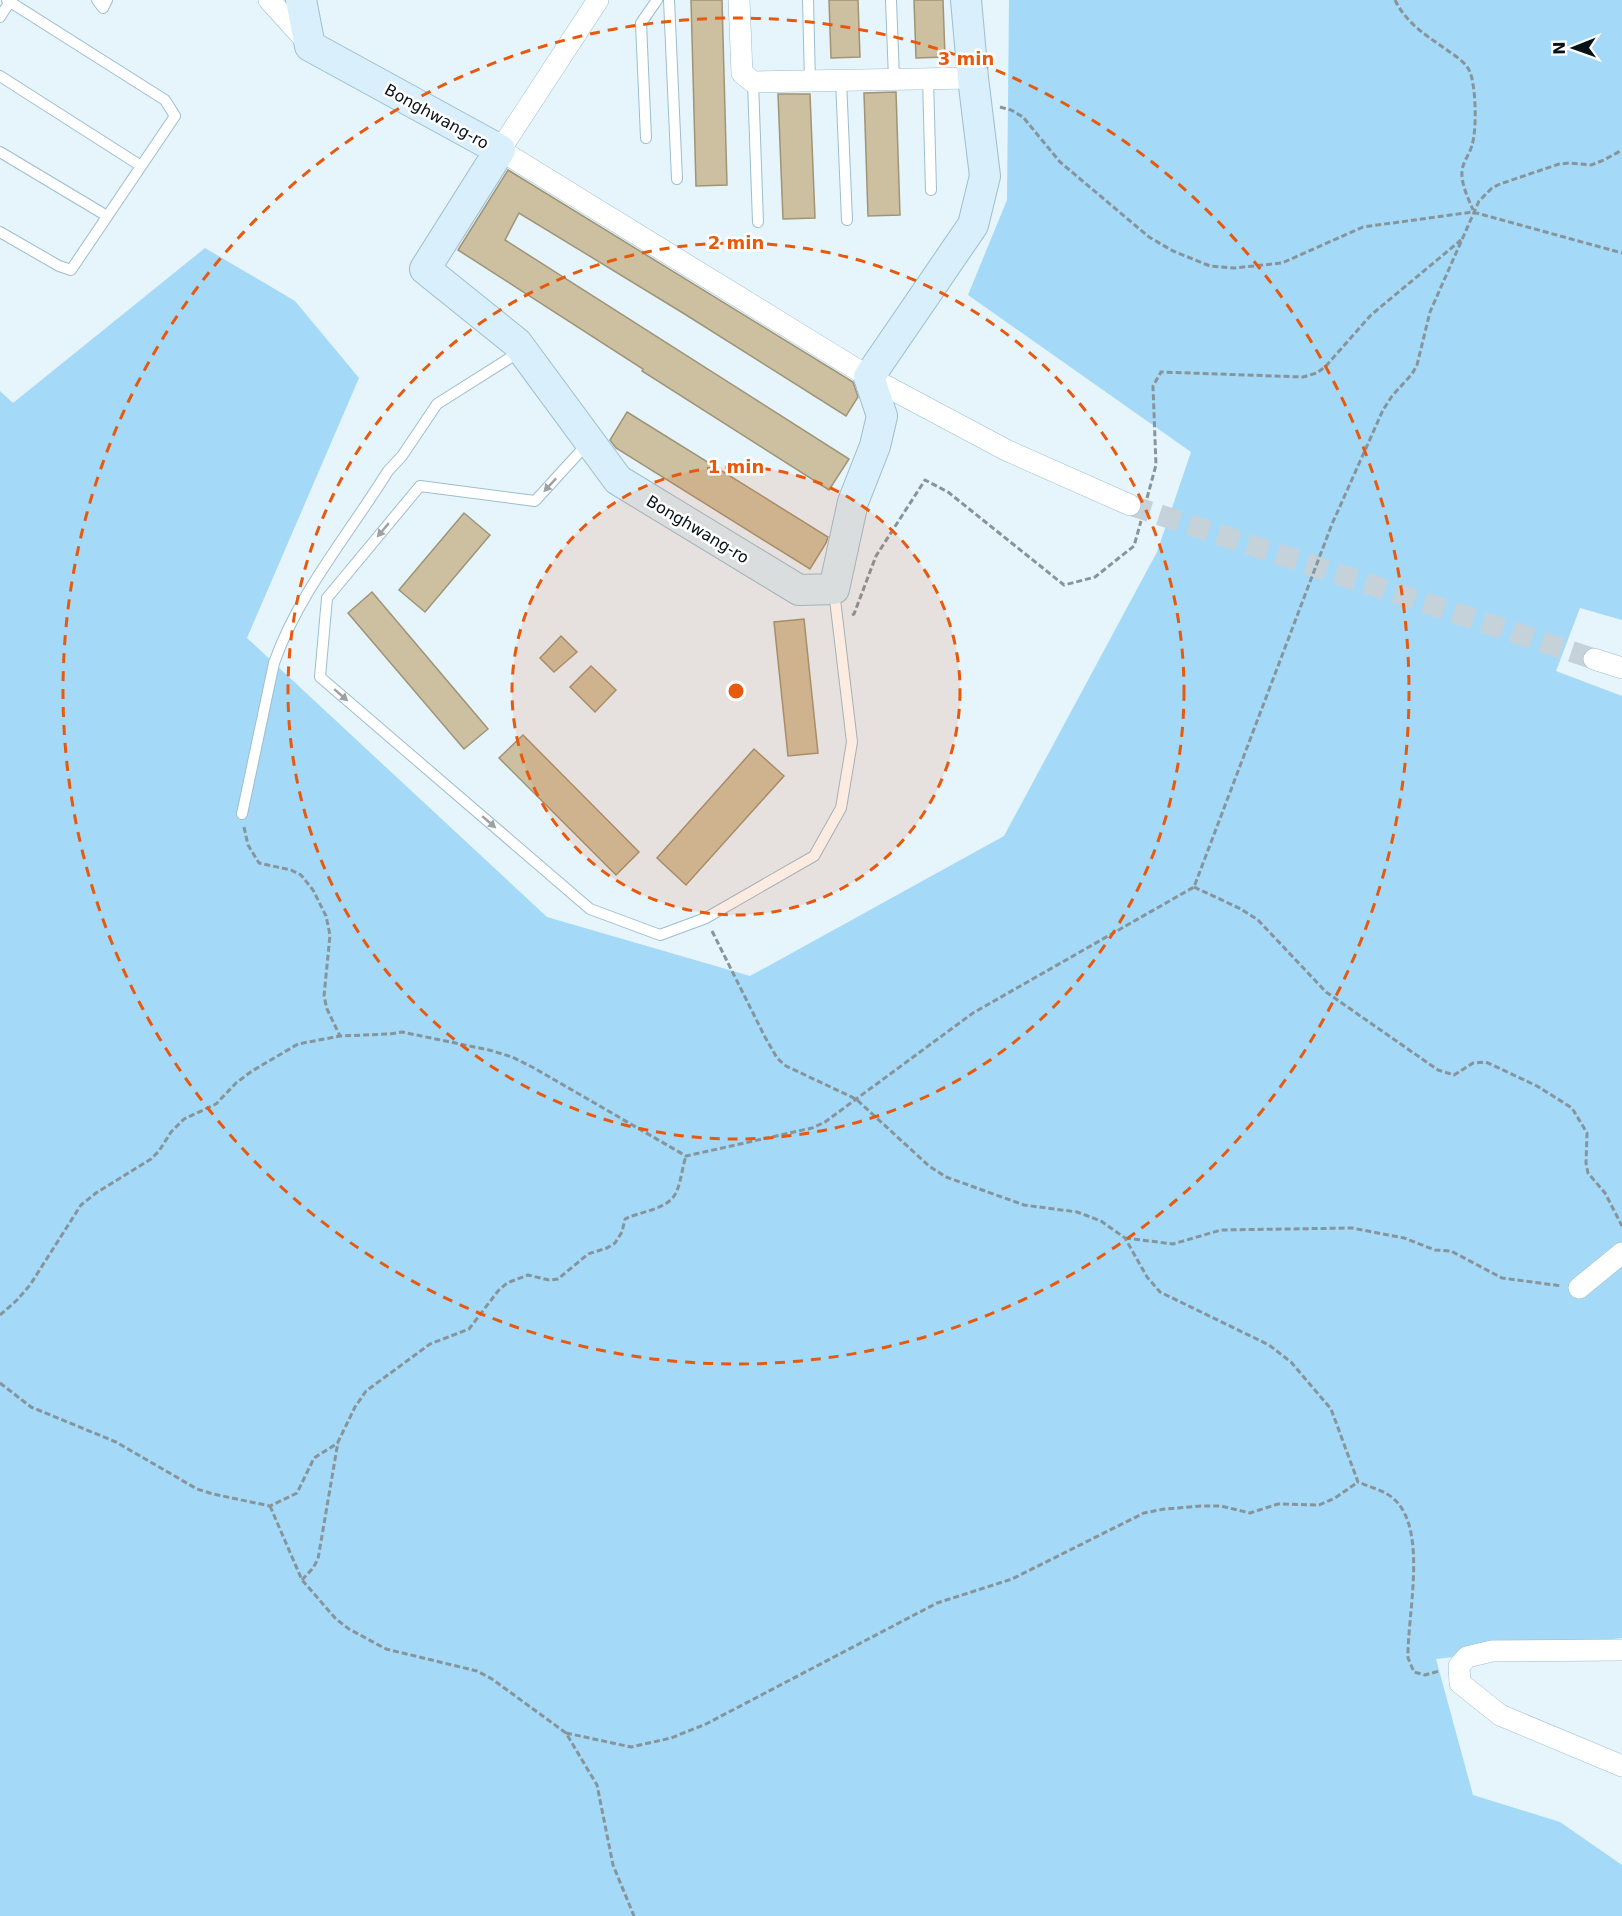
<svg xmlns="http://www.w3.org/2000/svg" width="1622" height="1916" viewBox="0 0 1622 1916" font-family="'DejaVu Sans',sans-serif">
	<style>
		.green { fill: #a4daf7 }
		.building { fill: #ccc0a1; stroke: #9f9476; stroke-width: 1.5 }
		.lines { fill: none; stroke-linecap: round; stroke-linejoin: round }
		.street-tunnel { stroke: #c5d2da; stroke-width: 21; stroke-dasharray: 21 10; stroke-linecap: butt }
		.lane-casing { stroke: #9cbed0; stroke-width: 12 }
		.street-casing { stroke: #9cbed0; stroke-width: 22 }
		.secondary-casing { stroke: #9cbed0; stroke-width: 32 }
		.path { stroke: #87949b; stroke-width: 3; stroke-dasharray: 6 3; stroke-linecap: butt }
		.lane { stroke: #fff; stroke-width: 10 }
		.street { stroke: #fff; stroke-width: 21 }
		.secondary { stroke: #d9effb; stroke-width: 30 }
		.oneway { fill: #9ca1a3 }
		.ring { fill: none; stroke: #e8590c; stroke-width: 3; stroke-dasharray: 10 8 }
		.labels { text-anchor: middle; stroke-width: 5; stroke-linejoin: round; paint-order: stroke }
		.street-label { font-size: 16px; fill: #071319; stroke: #fff }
		.centre { fill: #e8590c; stroke: #fff; stroke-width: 3 }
		.ring-label { font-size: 18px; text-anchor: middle; font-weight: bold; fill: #e8590c; stroke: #fff; stroke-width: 5; stroke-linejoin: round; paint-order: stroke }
	</style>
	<rect width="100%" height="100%" fill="#e6f4fc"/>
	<path class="green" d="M1009,0H1622V620L1580,608L1556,671L1622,696V1638L1436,1659L1473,1795L1560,1822L1622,1865V1916H0V391L13,403L205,248L295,301L359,378L247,638L547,917L750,976L1004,836L1157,552L1191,452L968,295L1007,200Z"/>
	<path class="building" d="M691,0H722L727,185L696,186Z
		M829,0H858L860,57L831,58Z
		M914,0H943L945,57L916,58Z
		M896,92L900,215L868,216L864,93Z
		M778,94H810L815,218L783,219Z
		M508,170L853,382L858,397L846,416L683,313L519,213L505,240L849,459L829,490L642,371L643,369L458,250Z
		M627,412L828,537L826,543L810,569L616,448L610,440Z
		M464,513L490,535L425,612L399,590Z
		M372,592L488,729L464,749L348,613Z
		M804,619L818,753L788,756L774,622Z
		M561,636L577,652L554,672L540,658Z
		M591,666L616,690L595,712L570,687Z
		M523,735L639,852L616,875L499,758Z
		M754,749L784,776L686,885L657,858Z"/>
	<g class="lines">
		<path class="street-tunnel" d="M1130,505L1594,659"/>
		<defs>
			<path id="lane" d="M97,0L103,8L107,0
				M669,0L677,179
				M808,0L810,81
				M891,0L894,79
				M0,17L11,0
				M0,76L141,166
				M928,78L931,190
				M841,80L847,220
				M753,82L758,222
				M646,138L641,23L657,0
				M0,152L107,216
				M0,232L59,266L71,270L175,116L165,100L7,0
				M587,444L535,501L420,486L327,598L320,677L590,909L660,935L706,918L814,856L841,808L852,742L834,591
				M242,814L274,663C299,592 349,534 388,471L402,456L437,404L521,351"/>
			<path id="street" d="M269,0L309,44
				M598,0L500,150L869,377L1006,450L1130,505
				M739,0L742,73L753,82L973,78
				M1594,659L1622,668
				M1579,1288L1622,1253
				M1622,1650L1492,1651L1467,1657L1459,1666L1460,1683L1500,1715L1622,1766"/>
			<path id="secondary" d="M301,0L310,46L500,150L425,269L517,343L618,480L799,590L834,589L853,502L875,446L882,416L869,377L973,225L985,176L973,78L966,0"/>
		</defs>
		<use href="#lane" class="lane-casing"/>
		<use href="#street" class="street-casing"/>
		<use href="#secondary" class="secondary-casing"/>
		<path class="path" d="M1395,0C1406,23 1427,36 1447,50C1455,56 1466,62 1470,72C1476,87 1477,130 1472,145C1470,154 1463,161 1462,171C1461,184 1468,198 1473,210
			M1000,107L1011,110L1023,117L1060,162L1149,237L1173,251L1210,266L1234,268L1282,263L1363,227L1473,212L1622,253
			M1147,498L1156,465L1153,386L1161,372L1303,377L1317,373L1326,366L1371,315L1461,240
			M852,615L854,614L876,556L925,480L948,492L1064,585L1095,577L1134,546L1141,521
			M244,827L248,845L259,863L291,870L301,875L313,890L326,916L330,935L324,996L327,1009L340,1036
			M1194,887L1241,909L1258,920L1326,992L1438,1070L1454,1075L1473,1063L1486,1062L1537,1086L1572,1108L1587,1133L1586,1163L1588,1173L1605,1193L1622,1226
			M712,931L765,1037L777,1058L786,1066L856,1099L929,1166L946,1177L1024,1205L1077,1212L1101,1221L1125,1238L1147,1277L1160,1292L1269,1345L1291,1362L1331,1409L1358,1482C1370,1487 1386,1491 1395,1500C1428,1532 1407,1616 1408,1658L1414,1672L1425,1675L1439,1671
			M1125,1238L1173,1244L1221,1230L1352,1228L1404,1238L1435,1250L1451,1251L1502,1278L1562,1286
			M0,1315L17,1300L30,1285L81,1205L96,1193L151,1159L159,1151L171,1132L184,1119L216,1104L236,1083L252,1071L298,1044L340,1036L390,1034L402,1032L489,1050L512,1057L534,1068L686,1156L812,1128L825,1122L973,1013L1194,887L1332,524L1383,410L1392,396L1412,374L1417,365L1430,312L1479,201L1492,188L1500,184L1559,164L1570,163L1591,165L1604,160L1622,150
			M0,1383L31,1407L116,1442L197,1489L213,1494L270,1506L297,1493L314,1458L338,1443
			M270,1506L302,1580L336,1619L349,1629L386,1649L477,1671L492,1679L566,1733L597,1785L613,1865L634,1916
			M302,1580L313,1568L318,1559L338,1442L355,1407L366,1391L430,1344L469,1329L498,1291L507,1283L528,1275L549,1280L558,1279L588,1254L607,1248L615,1243L622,1232L625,1219C641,1211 667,1210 676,1193C681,1182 682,1168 686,1156
			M566,1733L631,1747L671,1738L706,1724L937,1603L1012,1579L1144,1513L1164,1509L1201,1506H1221L1250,1513L1278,1504L1319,1505L1335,1498L1358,1482"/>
		<use href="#lane" class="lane"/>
		<use href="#street" class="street"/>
		<use href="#secondary" class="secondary"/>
	</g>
	<defs><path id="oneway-solid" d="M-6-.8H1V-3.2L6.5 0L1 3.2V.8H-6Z" transform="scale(1.5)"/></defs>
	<g class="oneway">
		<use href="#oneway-solid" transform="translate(550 485) rotate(133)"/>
		<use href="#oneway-solid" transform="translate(383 530) rotate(130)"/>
		<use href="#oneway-solid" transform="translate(341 695) rotate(41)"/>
		<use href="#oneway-solid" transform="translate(489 822) rotate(41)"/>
	</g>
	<circle cx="736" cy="691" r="224" fill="#e8590c" fill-opacity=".12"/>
	<g class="ring">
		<circle cx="736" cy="691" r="224"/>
		<circle cx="736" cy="691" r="448"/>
		<circle cx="736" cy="691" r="673"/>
	</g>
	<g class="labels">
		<g class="street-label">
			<text transform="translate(437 116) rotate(29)" y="6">Bonghwang-ro</text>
			<text transform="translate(698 529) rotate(31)" y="6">Bonghwang-ro</text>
		</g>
	</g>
	<circle cx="736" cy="691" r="9" class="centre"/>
	<g class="ring-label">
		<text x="966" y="65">3 min</text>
		<text x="736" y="249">2 min</text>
		<text x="736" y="473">1 min</text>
	</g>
	<g transform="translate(1574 48) rotate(269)" stroke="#ffffff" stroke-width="4.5" paint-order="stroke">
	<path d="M0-4.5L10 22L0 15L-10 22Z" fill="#071319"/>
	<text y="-9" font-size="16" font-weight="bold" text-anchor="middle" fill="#071319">N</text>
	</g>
</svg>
